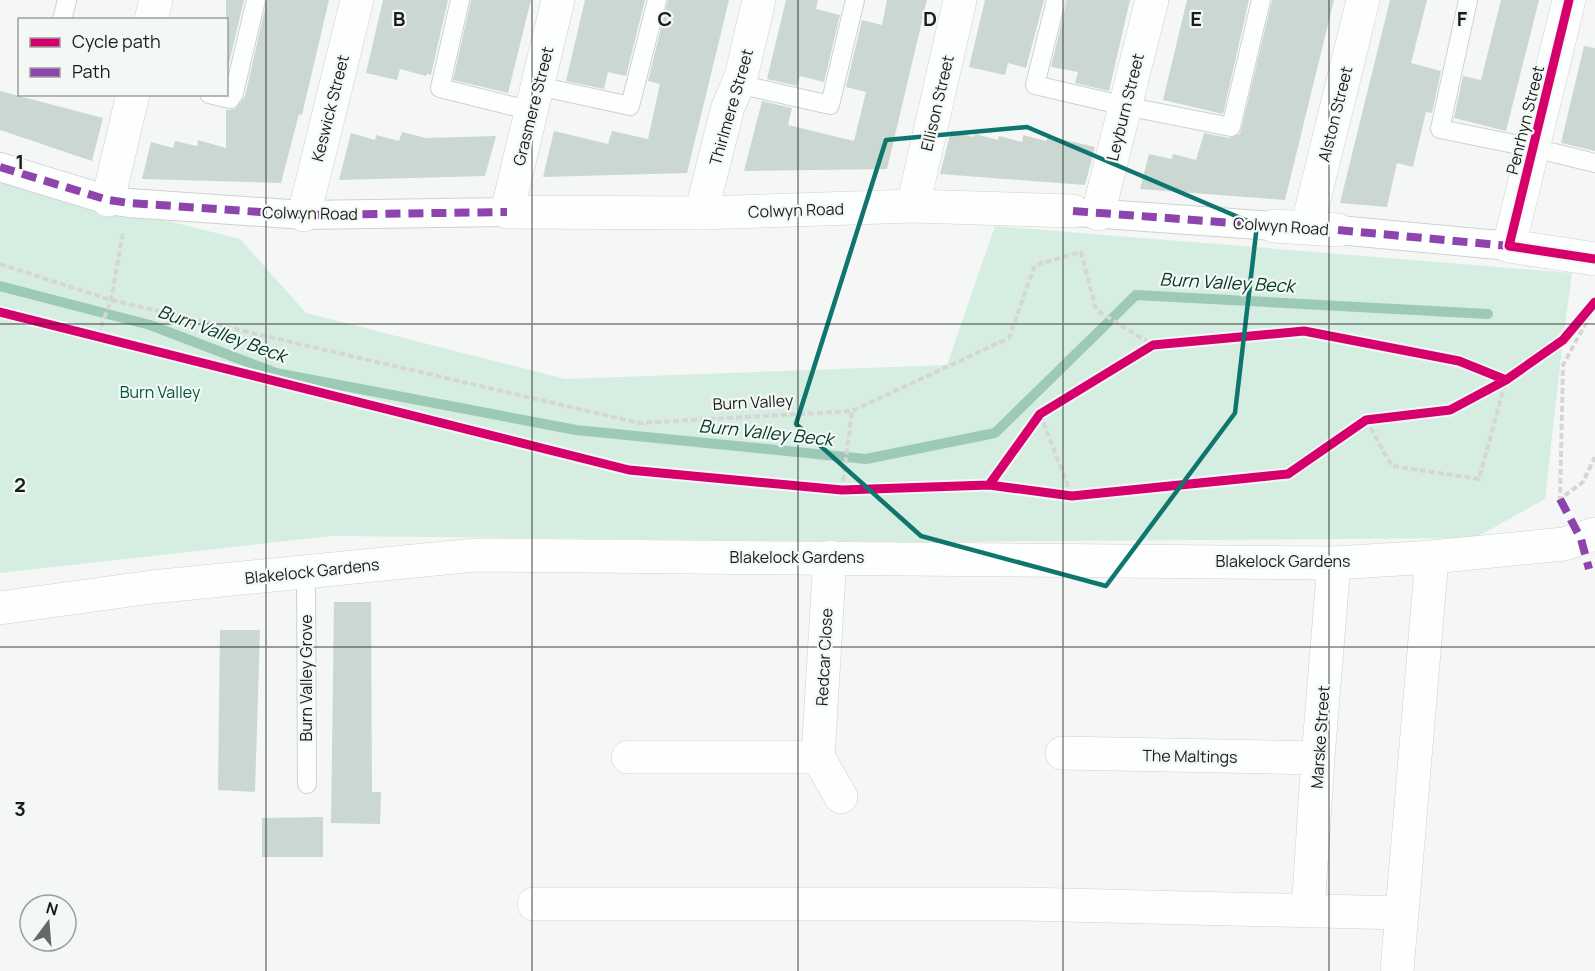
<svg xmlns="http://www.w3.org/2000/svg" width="1595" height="971" viewBox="0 0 1595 971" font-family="Manrope,sans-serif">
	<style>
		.green { fill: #d6ede2 }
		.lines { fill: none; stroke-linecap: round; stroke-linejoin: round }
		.stream { stroke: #9dcab7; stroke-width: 10 }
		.building { fill: #cbd8d2 }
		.service-casing { stroke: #cfd1d0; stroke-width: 20 }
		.pedestrian-casing { stroke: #cfd1d0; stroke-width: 30 }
		.minor-casing { stroke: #cfd1d0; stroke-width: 34 }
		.tertiary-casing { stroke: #cfd1d0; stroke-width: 34 }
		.path { stroke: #d5d6d5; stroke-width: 4; stroke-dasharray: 6 3; stroke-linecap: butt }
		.service { stroke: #fdfefe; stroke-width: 18 }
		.pedestrian { stroke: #fdfefe; stroke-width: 28 }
		.minor { stroke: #fdfefe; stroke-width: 33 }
		.tertiary { stroke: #fdfefe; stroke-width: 33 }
		.quiet { stroke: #8e44ad; stroke-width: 8; stroke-dasharray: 15 8; stroke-linecap: butt }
		.cycleway-casing { stroke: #f3f8f5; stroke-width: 13 }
		.cycleway { stroke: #d6006c; stroke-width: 9 }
		.marked { fill: none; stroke: #0f766e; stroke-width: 4.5; stroke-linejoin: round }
		.grid { fill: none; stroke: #1a1c1b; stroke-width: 1.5; stroke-opacity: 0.55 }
		.labels { text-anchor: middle; stroke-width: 4.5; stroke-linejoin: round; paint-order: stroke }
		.street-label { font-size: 16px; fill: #1a1c1b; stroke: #f3f8f5 }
		.park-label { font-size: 16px; fill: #00573f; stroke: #f3f8f5 }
		.water-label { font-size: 18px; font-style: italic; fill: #003726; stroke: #f3f8f5 }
		.grid-label { font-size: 20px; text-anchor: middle; font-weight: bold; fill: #1a1c1b; stroke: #f3f8f5; stroke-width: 4.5; stroke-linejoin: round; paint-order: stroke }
	</style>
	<rect width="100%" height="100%" fill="#f4f7f5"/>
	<path class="green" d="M0,179L240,239L306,313L565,379L947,365L995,226L1572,273L1563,340L1545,499L1475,538L915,542L331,536L0,573Z"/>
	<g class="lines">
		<path class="stream" d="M0,286L150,325L276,373L576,430L866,459L995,433L1136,295L1488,314"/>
	</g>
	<path class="building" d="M226,0H244L226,76Z
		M267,0H329L302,115L299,114L281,183L142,179L151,142L173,148L175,141L197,146L198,140L226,148V110L235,109L245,96Z
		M383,0H448L431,75L427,74L426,76L400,69L397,80L366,73Z
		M471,0H531L508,93L453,80Z
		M585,0H645L626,76L608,72L604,89L566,81Z
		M668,0H729L687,173L543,177L554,131L608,144L612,131L648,139L660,84L648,81Z
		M786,0H818L816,9L840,15L824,82L800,76L797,86L767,79Z
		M887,0H927L887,169L744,171L762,101L792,108L788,125L854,141L866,92L846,87L862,20L882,25Z
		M985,0H1044L1026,68L1008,63L1005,75L969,67Z
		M1067,0H1130L1109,91L1075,83L1078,72L1051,67Z
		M1187,0H1249L1223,114L1163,100Z
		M1272,0H1334L1285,200L1140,189L1149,154L1172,159L1173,154L1196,160L1204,133L1229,138L1240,134Z
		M1390,0H1427L1411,63L1441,71L1432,113L1426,112L1413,167L1397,163L1387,207L1340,203Z
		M1501,0H1539L1506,131L1454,118L1463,76L1481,80Z
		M1584,46L1595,48V151L1561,143Z
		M0,91L103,118L92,161L0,130Z
		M951,131L974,137L975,134L998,140L999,136L1022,142L1023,135L1046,141L1048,136L1095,147L1085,185L940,174Z
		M402,132L426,138L496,136L485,176L339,180L351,133L375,140L376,135L399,141Z
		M334,602H371L372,792H381L380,824L331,823Z
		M220,630H260L255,792L218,790Z
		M323,817V857H262V818Z"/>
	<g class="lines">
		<defs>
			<path id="service" d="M460,0L440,88L532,111
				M1056,0L1035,85L1125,106L1231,127L1261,0
				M1468,0L1440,129L1534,148L1595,163
				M62,20L67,0
				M738,84L830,105L855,0
				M538,86L630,106L657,0
				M209,94L230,99L234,93L256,0
				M306,572L307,784"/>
			<path id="pedestrian" d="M0,167L108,200L129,203L304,215L507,212
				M1075,212L1274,226
				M1338,230L1509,246"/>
			<path id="minor" d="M558,0L507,212L701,213L913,206L1073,211
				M1569,0L1509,246L1595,259
				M151,20L156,0
				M108,200L133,94
				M913,206L960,0
				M701,213L728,107L741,77L759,0
				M1098,214L1152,0
				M304,215L357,0
				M1274,226L1338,230
				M1307,228L1363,0
				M830,557L818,757L841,797
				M1062,753L1318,758
				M628,757H818
				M534,904H1024L1402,913
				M1308,911L1318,758L1334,563
				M1397,971L1432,557"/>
			<path id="tertiary" d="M0,608L152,587L475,555L1334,563L1432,557L1564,544L1595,534"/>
		</defs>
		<use href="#service" class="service-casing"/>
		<use href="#pedestrian" class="pedestrian-casing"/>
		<use href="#minor" class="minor-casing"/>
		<use href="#tertiary" class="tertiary-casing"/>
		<path class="path" d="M0,264L111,300L639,423L852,411L1009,338L1035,265L1081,252L1096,310L1153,345
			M1595,306L1563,365L1560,499L1583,482L1595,457
			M98,335L111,300L123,233
			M1040,414L1072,496
			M1366,420L1392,466L1479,479L1506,380
			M842,490L852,411"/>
		<use href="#service" class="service"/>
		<use href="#pedestrian" class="pedestrian"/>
		<use href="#minor" class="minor"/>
		<use href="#tertiary" class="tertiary"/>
		<path class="quiet" d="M0,167L108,200L129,203L304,215L507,212
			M1073,211L1274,226
			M1338,230L1509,246
			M1560,499L1581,539L1589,569"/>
		<defs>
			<path id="cycleway" d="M1569,0L1509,246L1595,259
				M0,312L629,470L842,490L989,485L1072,496L1288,474L1366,420L1450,410L1506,380L1563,340L1595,302
				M989,485L1040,414L1153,345L1304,331L1459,361L1506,380"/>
		</defs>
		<use href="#cycleway" class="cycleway-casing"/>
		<use href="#cycleway" class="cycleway"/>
	</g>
	<path class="marked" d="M1027,127L1257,225L1235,413L1106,586L921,536L796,424L886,140Z"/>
	<path class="grid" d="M266,0V971M532,0V971M798,0V971M1063,0V971M1329,0V971M0,324H1595M0,647H1595"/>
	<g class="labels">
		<g class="street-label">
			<text transform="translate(937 103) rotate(-77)" y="6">Ellison Street</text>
			<text transform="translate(533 106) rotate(-76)" y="6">Grasmere Street</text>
			<text transform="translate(731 107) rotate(-74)" y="6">Thirlmere Street</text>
			<text transform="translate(1125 107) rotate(-76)" y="6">Leyburn Street</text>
			<text transform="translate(330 108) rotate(-76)" y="6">Keswick Street</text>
			<text transform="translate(1335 114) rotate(-76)" y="6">Alston Street</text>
			<text transform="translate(1525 120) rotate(-76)" y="6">Penrhyn Street</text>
			<text transform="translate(796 210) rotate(-2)" y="6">Colwyn Road</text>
			<text transform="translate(310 213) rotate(1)" y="6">Colwyn Road</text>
			<text transform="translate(1281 226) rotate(4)" y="6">Colwyn Road</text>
			<text transform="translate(753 402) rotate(-3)" y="6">Burn Valley</text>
			<text x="797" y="563">Blakelock Gardens</text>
			<text x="1283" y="567">Blakelock Gardens</text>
			<text transform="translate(312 571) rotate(-6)" y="6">Blakelock Gardens</text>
			<text transform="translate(824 657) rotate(-87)" y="6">Redcar Close</text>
			<text transform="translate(306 678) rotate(-90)" y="6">Burn Valley Grove</text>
			<text transform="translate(1320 737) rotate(-86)" y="6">Marske Street</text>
			<text transform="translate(1190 756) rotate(1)" y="6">The Maltings</text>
		</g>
		<g class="park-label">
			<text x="160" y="398">Burn Valley</text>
		</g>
		<g class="water-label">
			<text transform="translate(1227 283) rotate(3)" y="6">Burn Valley Beck</text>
			<text transform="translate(222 334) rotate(20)" y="6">Burn Valley Beck</text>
			<text transform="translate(766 433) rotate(6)" y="6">Burn Valley Beck</text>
		</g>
	</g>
	<g class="grid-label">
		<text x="399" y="26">B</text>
		<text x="665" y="26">C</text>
		<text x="930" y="26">D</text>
		<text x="1196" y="26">E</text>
		<text x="1462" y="26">F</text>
		<text x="20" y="169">1</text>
		<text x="20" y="492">2</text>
		<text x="20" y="816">3</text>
	</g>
	<rect x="18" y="18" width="210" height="78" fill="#f3f8f5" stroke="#9ca09e" stroke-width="1.5"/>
	<rect x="30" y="38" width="30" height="9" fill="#d6006c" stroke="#9ca09e" stroke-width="1.5"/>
	<text x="72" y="48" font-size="18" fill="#1a1c1b">Cycle path</text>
	<rect x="30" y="68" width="30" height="9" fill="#8e44ad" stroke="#9ca09e" stroke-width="1.5"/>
	<text x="72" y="78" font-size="18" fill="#1a1c1b">Path</text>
	<g transform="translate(48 923) rotate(16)"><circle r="28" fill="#f3f8f5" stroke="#9ca09e" stroke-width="1.5"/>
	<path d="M0-4.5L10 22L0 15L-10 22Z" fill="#666967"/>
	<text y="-9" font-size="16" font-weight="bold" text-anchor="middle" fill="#1a1c1b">N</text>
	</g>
</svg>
